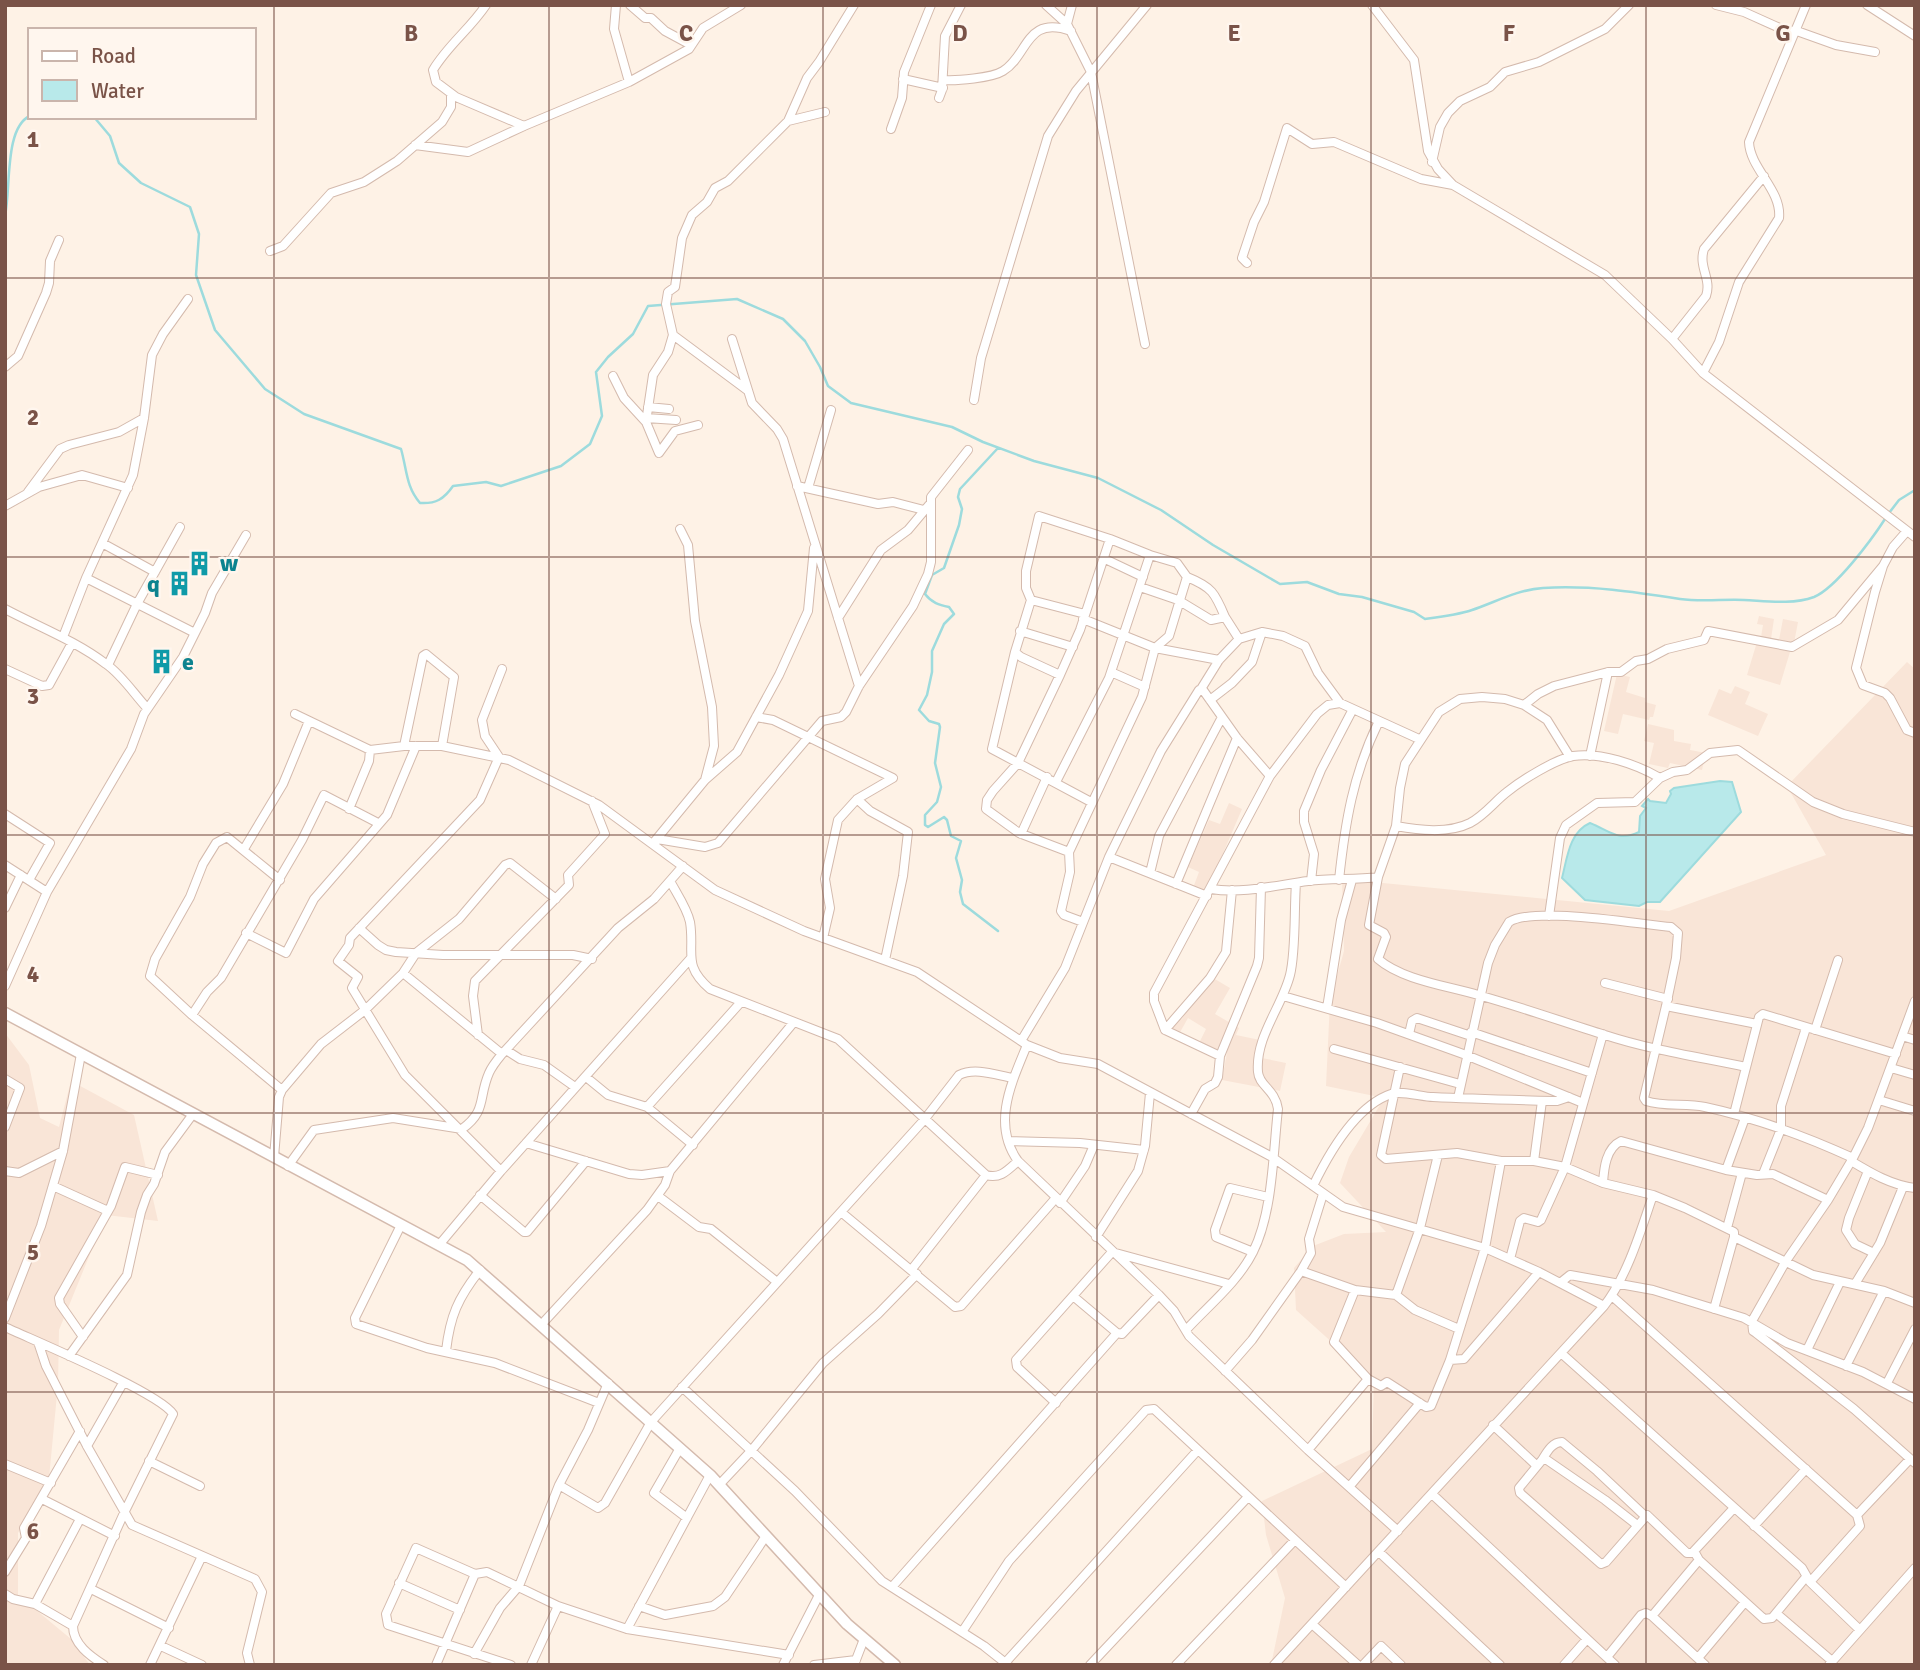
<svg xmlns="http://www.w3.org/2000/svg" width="1920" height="1670" viewBox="0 0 1920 1670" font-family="Signika,sans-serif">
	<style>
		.residential { fill: #f9e5d7 }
		.water { fill: #b8e9ea; stroke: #9ddbdd; stroke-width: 2 }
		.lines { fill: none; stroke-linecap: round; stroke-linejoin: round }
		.stream { stroke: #9ddbdd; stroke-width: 2.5 }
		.minor-casing { stroke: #d4baad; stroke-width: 10 }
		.tertiary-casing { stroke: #d4baad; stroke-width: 13 }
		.minor { stroke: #fff; stroke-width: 8 }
		.tertiary { stroke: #fff; stroke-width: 10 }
		.grid { fill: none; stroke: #7a5348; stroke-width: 2; stroke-opacity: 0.55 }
		.labels { text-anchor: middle; stroke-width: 5; stroke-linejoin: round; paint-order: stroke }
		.culture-label { font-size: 24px; font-weight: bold; fill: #0d838f; stroke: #fff6ee; text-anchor: start }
		.grid-label { font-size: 23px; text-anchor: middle; font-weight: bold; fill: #7a5348; stroke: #fff6ee; stroke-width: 5; stroke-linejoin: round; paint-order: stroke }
	</style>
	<rect width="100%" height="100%" fill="#fef2e6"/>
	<path class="residential" d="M1759,616L1774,619L1771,639L1761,637L1763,625L1757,624Z
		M1783,619L1798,622L1794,643L1779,640Z
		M1757,642L1790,652L1780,685L1747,675Z
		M1907,662L1915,669V1665H1271L1285,1598L1266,1535L1262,1501L1372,1449L1374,1380L1296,1310L1294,1268L1313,1246L1344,1234L1386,1232L1340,1183L1349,1157L1384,1098L1326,1086L1330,1001L1344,951L1342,879L1669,911L1826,855L1787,786Z
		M1617,674L1630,677L1626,692L1645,698V702L1656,705L1653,717H1650L1649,720L1623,714L1618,734L1604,731Z
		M1735,686L1750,692L1745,704L1768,714L1758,736L1708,715L1719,689L1731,694Z
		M1648,724L1674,730V741L1691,744L1690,750L1706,753L1702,770L1670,763L1668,768L1649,764L1654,743L1644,741Z
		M1229,803L1242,809L1206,893L1193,888L1199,872L1188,867L1209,820L1220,824Z
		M1208,975L1230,988L1215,1014L1239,1028L1236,1035L1260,1040L1257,1057L1286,1063L1280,1091L1222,1080L1228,1047L1221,1043L1216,1052L1199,1043L1206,1029L1188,1018L1179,1034L1170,1029L1174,1022L1182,1019Z
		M5,1033L29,1065L40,1118L59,1127L71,1081L134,1115L158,1221L106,1215L59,1330L58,1384L49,1478L18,1533V1595L71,1639L90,1665H5Z"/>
	<path class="water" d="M1720,781L1732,782L1741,812L1660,902H1647L1639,906L1585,900L1562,878C1567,859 1569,832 1590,823C1610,831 1618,842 1639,832L1640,816L1646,808L1642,806L1648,799L1650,801L1666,803L1671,794L1670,791L1674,788Z"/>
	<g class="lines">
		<path class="stream" d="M94,117L110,136L119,163L141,183L190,207L199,234L196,275L215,330L265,389L304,414L401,449C407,470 406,487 420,503C436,504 444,499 453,486L486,482L501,486L561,466L590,444L602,416L596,372L608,357L633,334L648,306L737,299L783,319L805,341L820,367L828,386L851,403L952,427L983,442L1034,461L1098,478L1161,510L1213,545L1280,584L1307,582L1339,594L1362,597L1414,612L1425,619C1440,617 1457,615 1472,610C1496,602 1516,590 1543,588C1590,585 1635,592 1680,599C1702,602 1723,599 1744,600C1766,601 1792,605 1814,597C1836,588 1872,539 1885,519
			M5,215C11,191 4,127 30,116
			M1889,513L1899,500L1915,490
			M998,931L963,904L960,892L962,880L956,858L961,841L951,836L947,820L944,817L928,827L925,825V815L937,802L941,787L935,763L940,727L939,724L929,721L919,710L927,695L932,672V651L944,624L954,614L949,607C939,605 932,603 925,594L932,575L944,568L959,525L962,509L958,497L960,489L998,448"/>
		<defs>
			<path id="minor" d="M486,5C470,29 448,45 433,70L436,82L456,97L524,126
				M616,5L614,29L629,82
				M630,5L645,18H651L665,31L691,45
				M1046,5L1067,24
				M1072,5L1067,24L1091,72L1145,344
				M1372,5L1414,60L1428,151L1438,169L1453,185L1605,275L1672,339L1703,373L1915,537
				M1716,5L1744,12L1793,34
				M1867,5L1915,36
				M1794,30L1836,45L1875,52
				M903,79L943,88
				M943,80C956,81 992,78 1003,71C1029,55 1025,15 1071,31
				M939,98L942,90L945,36L961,5
				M825,112L788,121L807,78L819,62L854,5
				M891,129L902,98L904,72L931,5
				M415,145L468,152L524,126L629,82L689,49L703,28L741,5
				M1432,162L1440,127L1448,113L1460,101L1490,87L1505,72L1539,62L1605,29L1629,5
				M270,251L283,246L331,193L364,182L397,161L442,122L451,107V94
				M1247,263L1242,258L1254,222L1264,202L1287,128L1312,144L1334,142L1421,179L1453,185
				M732,339L752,403L777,429L783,439L859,686
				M1672,339L1706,296C1712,279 1698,267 1704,249L1764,176
				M5,367L18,356L46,293L49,283L50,261L59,240
				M1703,373L1719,342L1739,282L1779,218C1782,190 1750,169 1749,142L1806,5
				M613,376L624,398L646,422L653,375L668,352L673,335
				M747,390L673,335L666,304L668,292L675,287L682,238L692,215L707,202L715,188L728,181L788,121
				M974,400L981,358L1048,136L1076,91L1147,5
				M648,407L669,409
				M646,418L676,420
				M646,422L659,453L675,431L698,425
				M797,486L878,504L893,502L924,510
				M808,488L831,410
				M28,492L60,449L69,445L119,432L144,418
				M5,506L39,487L82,475L128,488
				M680,529L688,545L695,621L712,707L714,746L705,780
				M1907,531L1893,547L1883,566L1875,592L1856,668L1863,685L1885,693L1890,698L1907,730L1915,733
				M102,543L155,572
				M1150,555L1177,563L1187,577
				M1105,559L1143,577
				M86,578L195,633
				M1140,587L1178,600L1211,620L1225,617L1239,639
				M1031,600L1085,614
				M5,609C39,627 76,641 106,664C122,675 134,694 147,708
				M838,618L881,550L908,530L929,505
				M1083,619L1155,648L1219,660
				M1020,631L1073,647
				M63,637L86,578L133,475L144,418L152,355L163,334L188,299
				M1015,652L992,749L1091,802
				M108,665L137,604L180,527
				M5,669L42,686L49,685L72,643
				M1111,672L1145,687
				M1060,675L1021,657L1015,652L1031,600L1026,588V571L1039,516L1110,539
				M1201,689L1219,660L1239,639L1262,632L1283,636L1305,646L1318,673L1340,703
				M1210,700L1232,683L1252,662L1262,632
				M1524,705L1538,694L1554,686L1608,672H1621L1636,661L1648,659L1667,649L1704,640L1708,631L1792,647L1838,620L1883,566
				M295,714L370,750L404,746H442L509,760L599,805L715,890L804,931L917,972L1027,1045L1060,1058L1098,1064L1272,1157L1343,1207L1485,1248L1539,1272L1604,1306
				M756,717L773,720L893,778L857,799L838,820L825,879L830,908L823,938
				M404,746L423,656L426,654L454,677L442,746
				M1590,756L1608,672
				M1570,757L1547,720L1524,705L1505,699L1482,697L1460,699L1439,712L1405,764L1400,788L1396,826L1378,877L1369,925L1384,933L1386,937L1378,959C1402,980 1448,986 1478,995C1521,1007 1563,1022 1605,1035C1651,1050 1699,1057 1746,1067
				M1056,782L1109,678L1150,555L1110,539L1080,630L1060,675L1018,763L993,791L987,800L986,809L1019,833L1069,852
				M857,799L870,811L908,832L903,876L885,960
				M349,809L369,761L370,750
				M5,814L50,843L29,880
				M1396,826C1418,830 1448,834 1470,823C1485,815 1494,802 1507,792C1522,780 1554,760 1573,756C1601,752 1636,764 1660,778
				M1021,834L1047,777
				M657,839L705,847L718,843L822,721L841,717L846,712L859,686L913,606L928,574L931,562V497L968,450
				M654,842L705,780L737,752L779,675L808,611L814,548
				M244,849L283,784L309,721
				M1109,857L1207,896
				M5,865L47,892
				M1150,873L1159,836L1222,717
				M280,880L227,837L216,843L203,864L190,897L155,959L150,976L192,1015L282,1090
				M1339,880C1345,823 1353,774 1379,721
				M670,881C677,894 687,908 690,922C695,953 682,965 710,989L838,1039L986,1175C1000,1179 1007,1171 1018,1161
				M1311,881L1314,854L1304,822V811L1321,770L1353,709
				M1176,884L1237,738
				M1211,889C1243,894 1277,885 1308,881C1331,878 1355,880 1378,877
				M5,908L21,875
				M1549,916L1560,838L1566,825L1597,803L1635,802L1660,778L1673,772L1687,770L1710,753L1738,750L1813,802L1843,814L1915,832
				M1083,922L1064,915L1061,911L1070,872L1069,852L1142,697L1155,648L1169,636L1187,577C1212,587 1215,593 1225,617
				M359,928L378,945L386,950L396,952L443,955H573L592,959
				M246,933L286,953L314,899L387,815L416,746
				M403,973L502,1054
				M1605,983L1668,999
				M5,986L47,892L131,749L144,714L183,657L205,613L212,593L246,535
				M1283,996L1377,1023L1466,1055L1583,1103
				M1915,1001L1868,1128L1853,1158L1828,1200L1786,1261L1752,1321L1753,1331L1756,1333L1854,1409L1915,1463
				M1666,1006L1757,1024
				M1327,1008L1341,920L1352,880
				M192,1015L207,992L221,978L302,840L324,795L378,823
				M1165,1030L1210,978L1226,952L1232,890
				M1815,1030L1838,960
				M1471,1032L1592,1073
				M1409,1034L1412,1021L1417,1018L1471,1036
				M478,1035L473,996L475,981L569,885L568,875L605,834L592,801
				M1902,1036L1915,1040
				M1021,1041L1065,968L1109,857L1161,751L1199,690H1203L1237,738L1270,776
				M1027,1045C1012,1082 991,1124 1018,1161L1159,1295L1174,1311L1189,1336L1308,1450L1398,1531
				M1334,1049L1460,1084
				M506,1050L520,1059L544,1065L575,1087
				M1220,1056L1165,1030L1154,1001V993L1270,776L1317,714L1328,705L1340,703L1419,739
				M1400,1067L1381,1155L1386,1159L1457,1153L1501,1161H1534L1565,1167L1603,1183L1653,1195L1685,1208L1734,1232V1237L1813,1275L1884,1291L1915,1303
				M1891,1068L1915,1075
				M586,1077L608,1095L647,1107L693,1145
				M5,1079L20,1088L5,1127
				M1458,1098L1488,963L1495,945L1509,922C1535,906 1637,924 1671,927L1678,933L1676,958L1666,1006L1644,1098L1646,1101C1664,1107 1686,1103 1705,1107C1756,1118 1805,1136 1853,1158
				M1879,1100L1915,1111
				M647,1107L741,1002
				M1191,1114L1205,1089L1215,1083L1218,1077L1220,1056L1257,966L1259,958L1261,887
				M1734,1114L1759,1017L1763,1014L1896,1054
				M1008,1141L1080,1143L1144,1150
				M526,1143L629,1174L642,1175L670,1171
				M274,1157L279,1097L282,1090L321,1044L365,1010L403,973L416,953L459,919L505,865L510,863L556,899
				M1534,1161L1542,1101
				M1851,1161C1871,1173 1891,1185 1915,1188
				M288,1166L314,1130L393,1118L462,1129C487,1111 478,1098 489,1073C492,1066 497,1060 502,1054L618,928L654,899L683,866
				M1726,1170L1745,1118
				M5,1171L19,1173L63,1151
				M501,1171L405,1075L352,988L358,977L338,961L349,945L350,938L480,800L499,757L485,736L482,720L502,669
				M1868,1171L1849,1218L1846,1230L1855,1244L1874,1253
				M1763,1174L1781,1129V1106L1806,1028
				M1603,1183C1604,1168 1606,1148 1621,1141L1726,1170L1757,1175L1773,1174L1828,1200
				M53,1186L108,1211
				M1313,1186C1328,1155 1356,1106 1391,1094C1401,1090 1422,1097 1433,1097C1474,1099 1516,1100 1557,1101L1569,1097
				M480,1195L524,1232H527L586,1161
				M658,1196L699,1227L711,1229L777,1282
				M1060,1203L1085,1166L1094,1145
				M841,1212L955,1307L961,1306L1055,1199
				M401,1225L355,1318L356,1324L427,1348L495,1363L599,1403
				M1727,1228L1742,1173
				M1096,1237L1138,1171L1145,1146L1150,1093
				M439,1245L501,1171L691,958
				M1253,1252L1216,1237L1215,1230L1230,1188L1268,1197
				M1510,1259L1520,1221L1524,1218L1538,1222L1541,1220L1565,1167L1603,1034
				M912,1269L986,1175
				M1301,1271L1355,1290L1396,1295L1415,1310L1459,1329
				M1560,1283L1570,1275L1653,1290L1744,1318L1787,1343L1863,1372L1915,1399
				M1855,1284L1880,1243L1903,1187
				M1396,1295L1420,1228L1438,1155
				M1073,1296L1117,1333L1122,1334L1159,1295
				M1612,1296L1857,1515L1860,1526L1810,1582
				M1714,1309L1734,1237
				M5,1318L41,1226L63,1151L81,1054
				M541,1325L647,1210L665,1185L670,1171L794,1022
				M5,1327C35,1341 160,1393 173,1414L124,1513L73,1626C73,1644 90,1656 104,1665
				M1186,1330C1208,1306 1238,1282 1253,1252C1273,1212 1273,1153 1278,1109C1275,1089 1259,1086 1258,1072C1255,1037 1282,1007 1290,975C1296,951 1294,909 1296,883
				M83,1337L60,1304L59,1298L111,1206L125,1167L158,1175
				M38,1342L46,1366L87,1446L132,1525L255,1579L262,1592L247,1653L250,1665
				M1807,1350L1840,1282
				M446,1351C450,1316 458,1298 480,1270
				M1561,1353L1802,1568L1810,1582L1860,1630
				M69,1356L127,1275L141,1212L147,1195L154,1184L165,1152L193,1114
				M1450,1360L1464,1359L1539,1272
				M1846,1366L1884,1291
				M1225,1371L1252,1340L1301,1271L1311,1253L1309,1239L1323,1194
				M1368,1379L1381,1386L1387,1382L1426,1407L1431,1406L1450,1360L1485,1248L1501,1161
				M1887,1383L1915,1329
				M682,1387L795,1491L882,1581L984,1646L1008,1665
				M1056,1403L1017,1367L1016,1360L1112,1252L1229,1284
				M1493,1425L1536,1465
				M87,1446L123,1383
				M680,1448L654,1493L687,1518
				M1308,1450L1368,1379L1334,1342L1355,1290
				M1542,1460C1547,1452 1552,1442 1562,1442L1597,1471L1645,1516
				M149,1461L200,1486
				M5,1464L51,1483
				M559,1485L598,1508L605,1503L651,1422L924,1120L959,1075C975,1067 996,1075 1013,1078
				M719,1485L751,1451L823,1363L878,1314L917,1274
				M1349,1487L1420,1403
				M1432,1494L1615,1665
				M42,1499L115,1536
				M1734,1508L1694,1551L1699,1560L1764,1619L1772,1618L1806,1577
				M1857,1515L1910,1459
				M1637,1525L1605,1500L1547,1460H1542L1519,1488L1520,1493L1601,1564L1606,1562L1647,1515L1687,1553H1693
				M1754,1526L1806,1469
				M1379,1552L1500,1665
				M5,1572L26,1538L24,1528L80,1431
				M399,1583L460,1610
				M892,1587L1117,1333
				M91,1589L169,1628
				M5,1594L13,1599L35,1604L73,1626
				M35,1604L80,1519
				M639,1606L665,1615L713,1606L725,1597L766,1536
				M1776,1613L1832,1661
				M1652,1616L1699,1560
				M1312,1624L1358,1665
				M627,1629L710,1475
				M962,1632L1009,1561L1146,1410L1154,1409L1346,1587
				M161,1646L202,1665
				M474,1654L500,1608L519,1586L559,1485L588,1430L608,1383
				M1607,1657L1641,1615L1646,1613L1652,1616L1705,1665
				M1698,1658L1745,1602
				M1005,1663L1197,1451
				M150,1665L202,1556
				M436,1665L475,1574
				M511,1665L388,1625L386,1614L416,1548L475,1574L487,1572L558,1606L627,1629L789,1655
				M531,1665L558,1606
				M783,1665L819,1595
				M814,1665L856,1660
				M854,1665L864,1639
				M1090,1665L1247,1498
				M1176,1665L1294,1541
				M1274,1665L1604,1306C1627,1277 1641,1230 1653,1195
				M1363,1665L1381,1646L1401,1665
				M1564,1665L1587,1639
				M1829,1665L1915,1568"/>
			<path id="tertiary" d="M5,1013L467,1260L710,1475L847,1624L895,1665"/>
		</defs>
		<use href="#minor" class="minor-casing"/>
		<use href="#tertiary" class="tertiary-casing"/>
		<use href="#minor" class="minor"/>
		<use href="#tertiary" class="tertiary"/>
	</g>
	<path class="grid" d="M274,5V1665M549,5V1665M823,5V1665M1097,5V1665M1371,5V1665M1646,5V1665M5,278H1915M5,557H1915M5,835H1915M5,1113H1915M5,1392H1915"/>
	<defs>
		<symbol id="building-bare" viewBox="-9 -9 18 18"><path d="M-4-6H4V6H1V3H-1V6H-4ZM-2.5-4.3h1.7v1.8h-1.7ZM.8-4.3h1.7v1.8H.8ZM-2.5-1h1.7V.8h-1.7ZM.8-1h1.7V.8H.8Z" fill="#0f9aa8" stroke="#fff6ee" stroke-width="2.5" paint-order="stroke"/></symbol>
	</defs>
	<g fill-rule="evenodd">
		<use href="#building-bare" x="182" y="546" width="35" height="35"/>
		<use href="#building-bare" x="162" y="566" width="35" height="35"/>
		<use href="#building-bare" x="144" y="644" width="35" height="35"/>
	</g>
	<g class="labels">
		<g class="culture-label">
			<text x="220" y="571">w</text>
			<text x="160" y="592" text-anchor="end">q</text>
			<text x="182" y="670">e</text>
		</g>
	</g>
	<g class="grid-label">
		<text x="411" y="41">B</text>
		<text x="686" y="41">C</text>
		<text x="960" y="41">D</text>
		<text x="1234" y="41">E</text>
		<text x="1509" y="41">F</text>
		<text x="1783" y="41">G</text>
		<text x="33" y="147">1</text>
		<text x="33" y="425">2</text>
		<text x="33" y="704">3</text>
		<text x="33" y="982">4</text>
		<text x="33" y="1260">5</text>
		<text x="33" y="1539">6</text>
	</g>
	<rect width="1920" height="1670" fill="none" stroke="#7a5348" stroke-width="14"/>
	<rect x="28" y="28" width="228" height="91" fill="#fff6ee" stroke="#cab5ac" stroke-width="2"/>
	<rect x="42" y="51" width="35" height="10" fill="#ffffff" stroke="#cab5ac" stroke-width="2"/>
	<text x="91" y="63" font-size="21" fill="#7a5348">Road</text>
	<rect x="42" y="80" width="35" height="21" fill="#b8e9ea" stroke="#cab5ac" stroke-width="2"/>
	<text x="91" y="98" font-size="21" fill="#7a5348">Water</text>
</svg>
